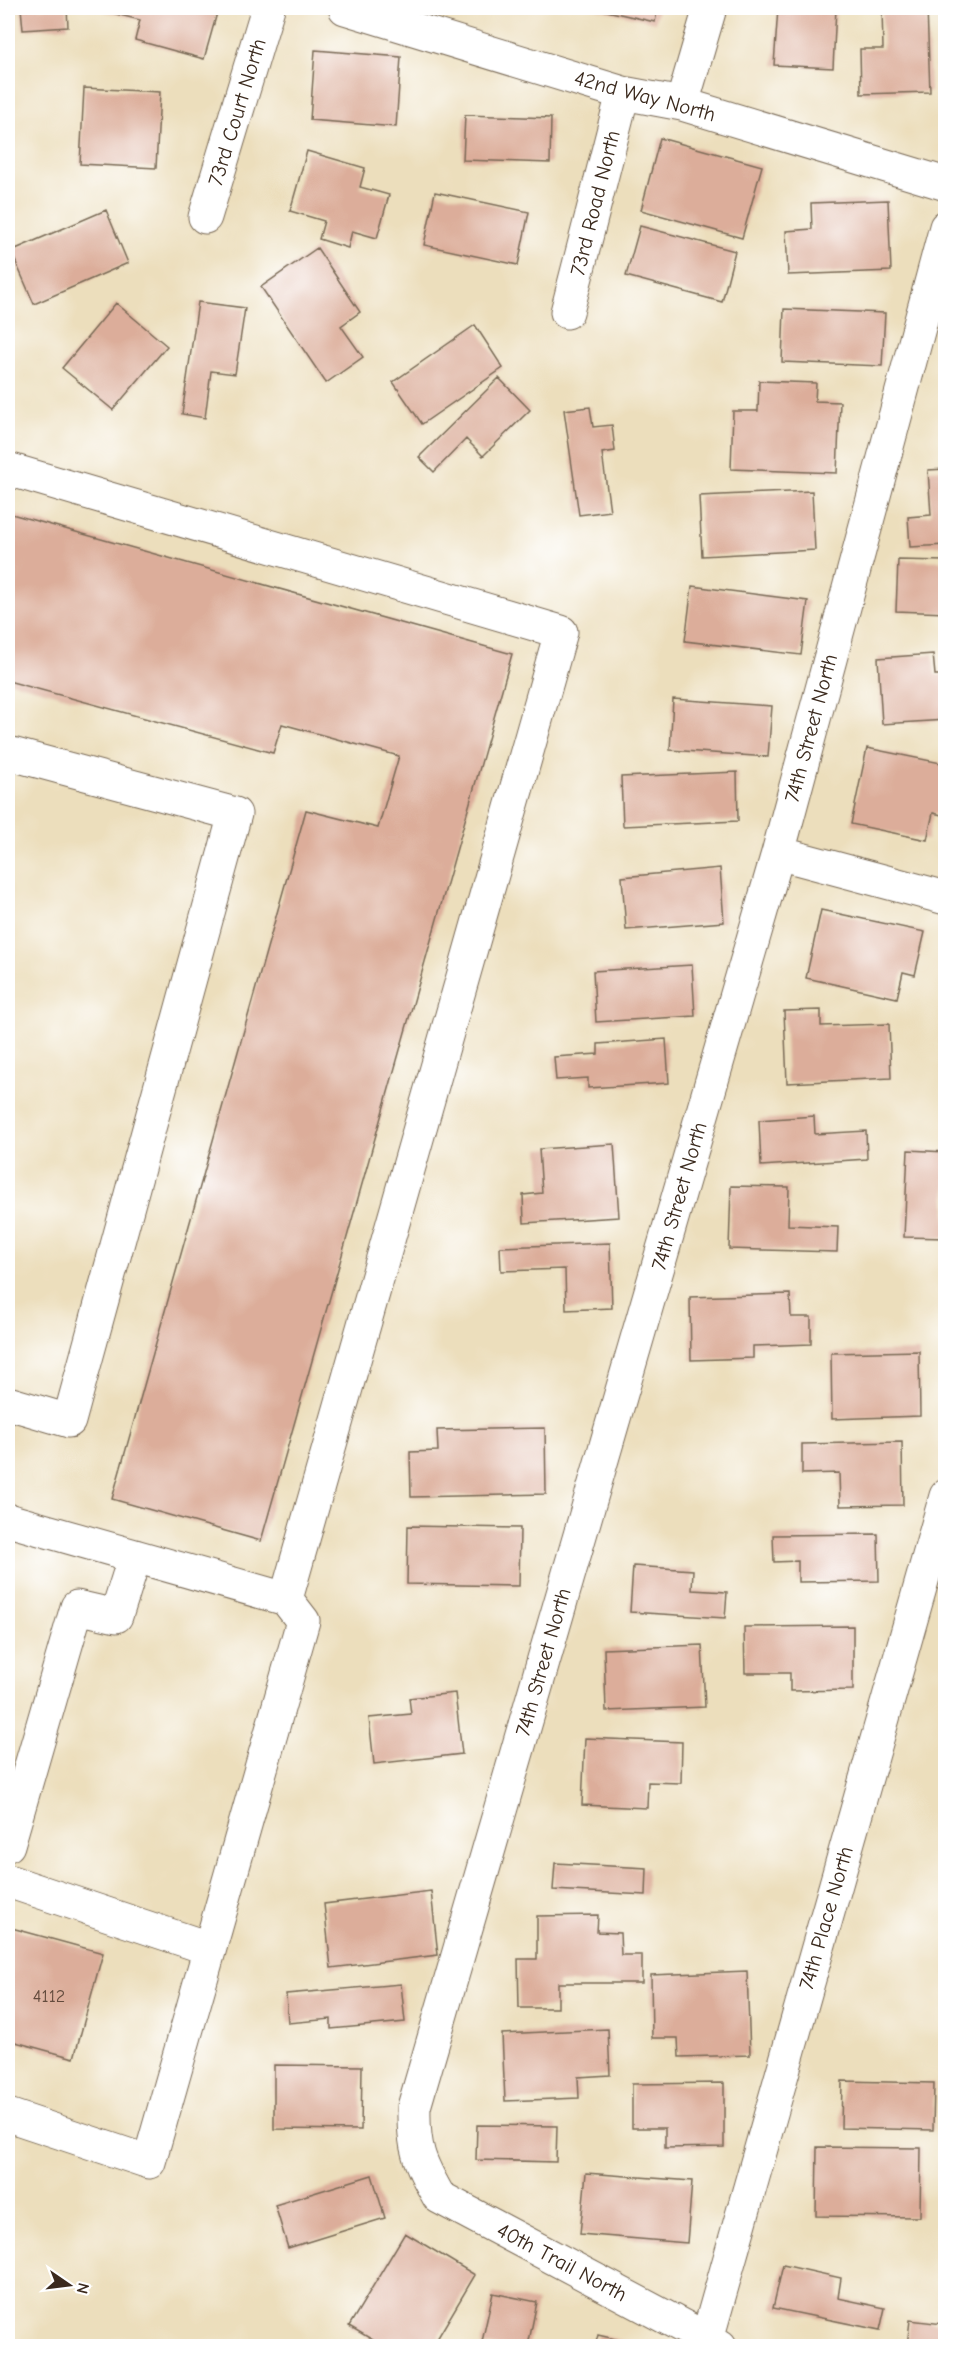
<svg xmlns="http://www.w3.org/2000/svg" width="953" height="2354" viewBox="0 0 953 2354" font-family="'Comic Neue',sans-serif">
	<style>
		.building { fill: #dcad9a }
		.lines { fill: none; stroke-linecap: round; stroke-linejoin: round }
		.minor-casing { stroke: #796955; stroke-width: 35 }
		.minor { stroke: #fff; stroke-width: 33 }
		.labels { text-anchor: middle; stroke-width: 4.5; stroke-linejoin: round; paint-order: stroke }
		.number-label { font-size: 18px; fill: #634b3d }
		.street-label { font-size: 21px; fill: #3b2a1e; stroke: #fff }
	</style>
	<rect width="100%" height="100%" fill="#fff"/>
	<filter id="ink" filterUnits="userSpaceOnUse"><feTurbulence type="fractalNoise" baseFrequency=".0167" numOctaves="2"/><feDisplacementMap in="SourceGraphic" scale="12" xChannelSelector="R" yChannelSelector="G"/><feConvolveMatrix kernelMatrix="1 2 1 2 8 2 1 2 1" color-interpolation-filters="sRGB"/></filter>
	<filter id="wash" filterUnits="userSpaceOnUse"><feTurbulence type="fractalNoise" baseFrequency=".008" numOctaves="4" result="noise"/><feDisplacementMap in="SourceGraphic" scale="24" xChannelSelector="R" yChannelSelector="G"/><feGaussianBlur stdDeviation="1.35" result="paint"/><feColorMatrix in="noise" values="0 0 0 0 0 0 0 0 0 0 0 0 0 0 0 0 0 1.4 0 .05"/><feComposite in="paint" operator="in"/></filter>
	<g filter="url(#wash)">
		<rect width="100%" height="100%" fill="#ecdebc"/>
		<g id="blocks">
			<path class="building" d="M21,8H67L68,27L23,30Z
				M105,8H198L217,13L204,59L135,40L140,20L104,11Z
				M594,8H658L655,22Z
				M778,8H836L833,68L774,65Z
				M882,8H927L930,92L861,94L860,49H883Z
				M315,50L401,57L396,127L310,120Z
				M84,88L160,92L156,168L80,164Z
				M465,115L551,118L550,163L463,160Z
				M660,138L762,166L742,238L641,210Z
				M307,151L365,168L360,187L389,195L377,238L352,231L348,248L319,239L324,221L290,211Z
				M435,192L529,212L518,265L424,245Z
				M888,200L891,271L788,275L786,231L812,229L811,203Z
				M106,210L128,263L34,304L11,251Z
				M640,226L735,251L722,302L626,276Z
				M317,248L360,312L341,326L363,357L326,383L261,287Z
				M198,302L245,308L235,374L211,371L205,418L182,414Z
				M116,303L167,346L113,410L62,368Z
				M784,309L885,313L882,366L782,362Z
				M475,325L503,368L422,424L393,382Z
				M499,378L530,410L483,456L466,439L434,472L419,457Z
				M759,381L816,383L815,401L840,402L837,473L731,469L733,411H758Z
				M590,407L593,427L612,425L615,451L602,453L610,511L579,515L564,410Z
				M946,469V545L910,547L908,517L931,515L928,470Z
				M812,491L815,550L702,556L699,496Z
				M8,513L512,654L261,1541L112,1499L306,810L378,828L399,756L282,724L273,753L8,681Z
				M898,560L946,561V613L896,611Z
				M692,586L808,601L801,655L685,641Z
				M933,654L935,675H946V720L882,724L878,658Z
				M673,699L772,706L768,757L670,750Z
				M867,748L946,764V816L933,813L927,840L851,824Z
				M737,772L738,821L623,826L621,777Z
				M720,868L724,922L626,930L622,877Z
				M821,910L925,932L915,975L903,972L897,998L806,978Z
				M692,965L695,1016L596,1022L593,971Z
				M821,1010V1026L889,1024L891,1078L787,1083L784,1011Z
				M666,1039L669,1083L588,1088V1078L556,1080L554,1057L598,1054V1044Z
				M814,1116L815,1134L866,1131L867,1159L761,1166L759,1120Z
				M614,1144L619,1217L524,1223L523,1195L542,1193L539,1149Z
				M908,1150L946,1152V1238L904,1237Z
				M731,1186L789,1187L788,1225L838,1227L837,1252L729,1249Z
				M610,1243L612,1308L566,1310L565,1269L501,1271L500,1247Z
				M790,1294L791,1317H811V1344L753,1346V1358L691,1360L690,1297Z
				M919,1351L920,1416L832,1419L831,1353Z
				M545,1428L546,1494L411,1497L410,1452L438,1451L437,1430Z
				M902,1442L903,1505L840,1506L839,1473L802,1474V1444Z
				M408,1526L520,1528L519,1586L407,1584Z
				M878,1534L879,1581L798,1582V1561L774,1562L773,1535Z
				M633,1566L693,1570L692,1590L727,1592L725,1618L630,1612Z
				M853,1626V1690L790,1691V1673H745L744,1627Z
				M702,1645L705,1707L606,1711L604,1649Z
				M455,1693L462,1754L374,1764L369,1718L411,1714L409,1698Z
				M585,1738L682,1742L681,1783L648,1782L647,1808L582,1805Z
				M555,1863L647,1868L646,1895L553,1890Z
				M431,1891L438,1955L331,1968L324,1904Z
				M598,1915L597,1932L620,1933L621,1955H642V1983H558V2008H519L518,1959H537V1916Z
				M8,1927L103,1953L74,2058L8,2040Z
				M747,1971L750,2055L679,2057L678,2038H652L651,1975Z
				M401,1984L405,2022L331,2029V2019L288,2023L286,1994Z
				M608,2029L610,2075L578,2077L579,2098L505,2101L502,2034Z
				M274,2065L362,2066L361,2130L274,2129Z
				M842,2081L934,2083L933,2130L841,2128Z
				M724,2083V2147L665,2148V2128H632V2084Z
				M477,2125L557,2126L556,2162L476,2160Z
				M817,2147L921,2148L920,2217L816,2216Z
				M586,2173L692,2181L687,2243L580,2234Z
				M372,2175L385,2218L288,2248L275,2205Z
				M405,2233L475,2275L433,2346H383L349,2326Z
				M783,2265L841,2278L838,2298L885,2308L880,2330L773,2308Z
				M493,2293L537,2302L528,2346H481Z
				M944,2314L946,2346H907L910,2320L943,2324Z
				M598,2335L645,2346H595Z"/>
		</g>
	</g>
	<g filter="url(#ink)">
		<use href="#blocks" fill-opacity="0" stroke="#796955" stroke-width="1.5"/>
		<g class="lines">
			<defs>
				<path id="minor" d="M345,8L623,93L682,104L946,184
					M682,104L710,8
					M205,217L268,8
					M567,312L623,93
					M8,469L561,632L286,1599
					M8,753L235,814L69,1421L8,1403
					M778,853L946,898
					M8,1520L286,1599L303,1621L149,2162L8,2115
					M8,1845L77,1607L116,1616L135,1556
					M8,1881L208,1948
					M707,2339L946,1496
					M720,2346L439,2197C419,2162 413,2148 414,2107L778,853L946,227"/>
			</defs>
			<use href="#minor" class="minor-casing"/>
			<use href="#minor" class="minor"/>
		</g>
	</g>
	<g class="labels">
		<g class="number-label">
			<text x="49" y="2002">4112</text>
		</g>
		<g class="street-label">
			<text transform="translate(645 96) rotate(15)" y="7">42nd Way North</text>
			<text transform="translate(237 112) rotate(-73)" y="7">73rd Court North</text>
			<text transform="translate(595 203) rotate(-76)" y="7">73rd Road North</text>
			<text transform="translate(811 728) rotate(-75)" y="7">74th Street North</text>
			<text transform="translate(679 1196) rotate(-74)" y="7">74th Street North</text>
			<text transform="translate(543 1662) rotate(-74)" y="7">74th Street North</text>
			<text transform="translate(826 1918) rotate(-74)" y="7">74th Place North</text>
			<text transform="translate(562 2262) rotate(28)" y="7">40th Trail North</text>
		</g>
	</g>
	<rect width="953" height="2354" fill="none" stroke="#fff" stroke-width="30"/>
	<g transform="translate(69 2285) rotate(104)" stroke="#ffffff" stroke-width="4.5" paint-order="stroke">
	<path d="M0-4.5L10 22L0 15L-10 22Z" fill="#3b2a1e"/>
	<text y="-9" font-size="16" font-weight="bold" text-anchor="middle" fill="#3b2a1e">N</text>
	</g>
</svg>
